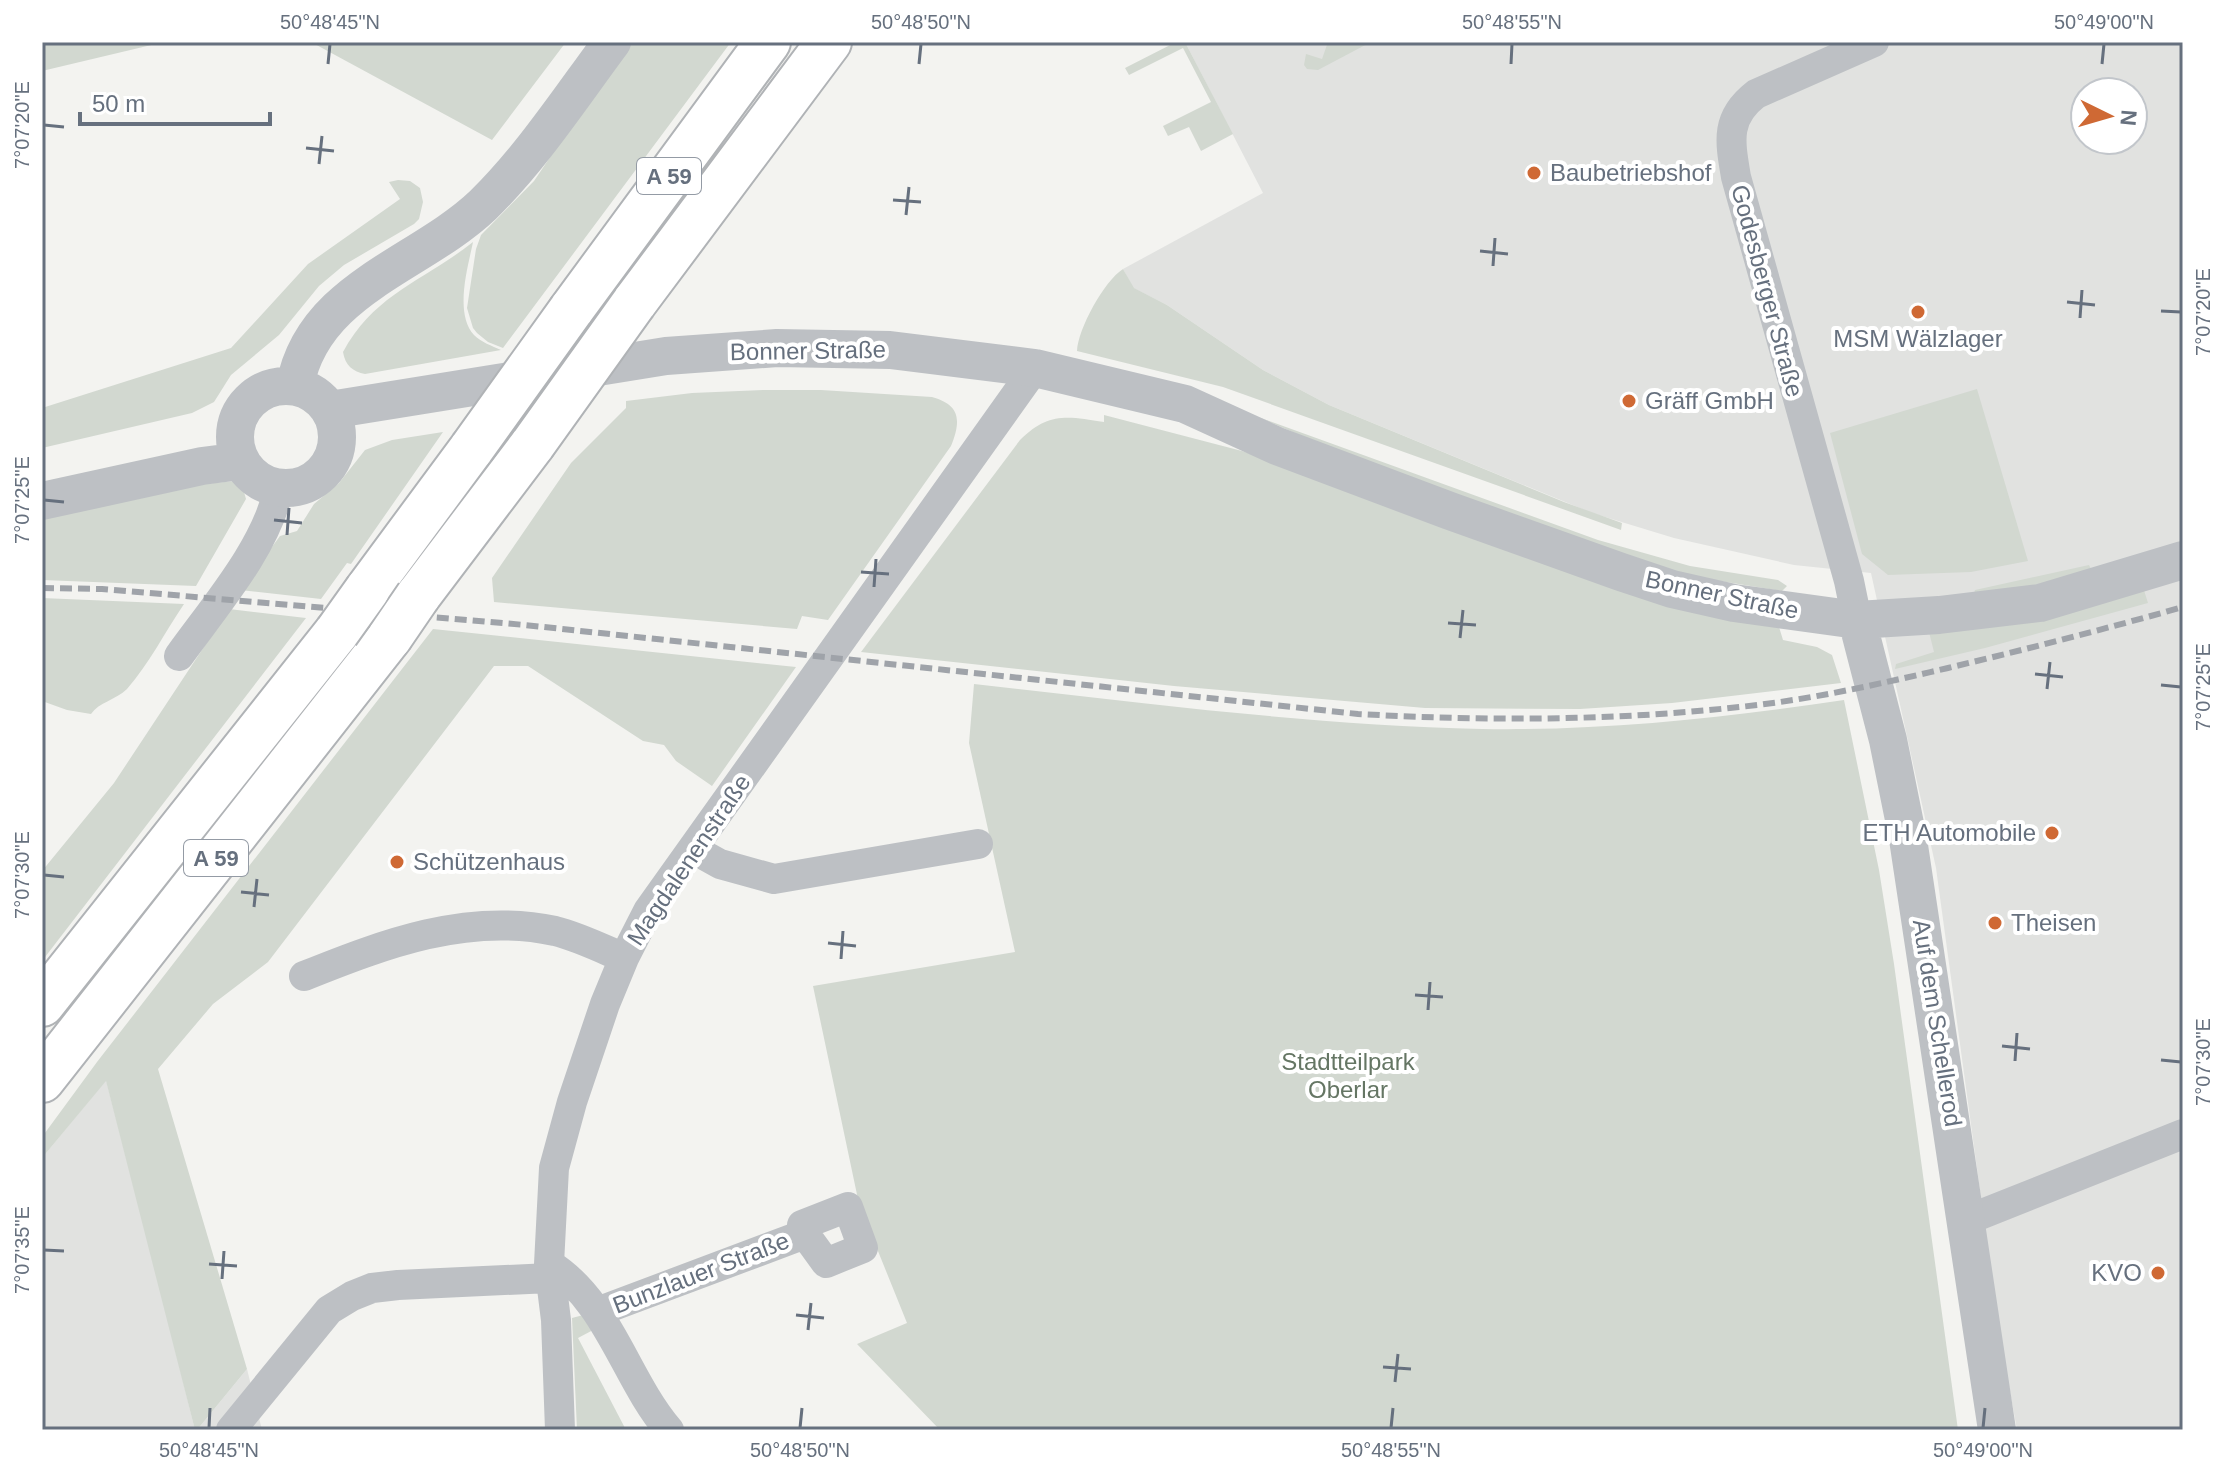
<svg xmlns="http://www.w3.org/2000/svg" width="2225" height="1472" viewBox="0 0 2225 1472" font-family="Arial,sans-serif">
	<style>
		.built { fill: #e1e2e0; fill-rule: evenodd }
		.green { fill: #d2d8d0 }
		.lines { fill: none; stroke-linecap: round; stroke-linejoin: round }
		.motorway-casing { stroke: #b0b3b6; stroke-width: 48 }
		.minor { stroke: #bdc0c4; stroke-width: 30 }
		.tertiary { stroke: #bdc0c4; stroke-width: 38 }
		.motorway { stroke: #fff; stroke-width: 44 }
		.rail { stroke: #9fa3a9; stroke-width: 6; stroke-dasharray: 12 6; stroke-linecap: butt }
		.motorway-bridge-casing { stroke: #b0b3b6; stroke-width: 48; stroke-linecap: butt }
		.motorway-bridge { stroke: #fff; stroke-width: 44 }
		.ticks { fill: none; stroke: #66707e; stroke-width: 3 }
		.poi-dot { fill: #cf6934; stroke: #fff; stroke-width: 3 }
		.labels { text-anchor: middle; stroke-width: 8; stroke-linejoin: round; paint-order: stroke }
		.shield { fill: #fff; stroke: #949ba5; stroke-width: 2 }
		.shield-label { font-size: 22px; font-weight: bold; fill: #66707e }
		.poi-label { font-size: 24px; fill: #66707e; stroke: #fff; text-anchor: start }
		.street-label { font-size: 24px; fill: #66707e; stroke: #fff }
		.park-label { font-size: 24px; fill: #657664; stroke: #fff }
		.neatline { fill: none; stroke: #66707e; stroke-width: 3 }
		.ticks-label { font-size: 20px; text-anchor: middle; fill: #66707e }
	</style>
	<rect width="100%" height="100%" fill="#f3f3f0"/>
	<path class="built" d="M1185,42H2183V1430H2017L2000,1337L1936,868L1871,573L1794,565L1674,538L1592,513L1329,405L1263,370L1167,305L1133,288L1123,269L1263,193ZM2085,92H2133V140H2085Z
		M106,1080L162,1296L195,1430H42V1158Z
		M247,1369L262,1430H197Z"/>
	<path class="green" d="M42,42H164L42,71Z
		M311,42H566L492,140Z
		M628,42H731L503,348L488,342L477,333L473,328L467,308L476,249L481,235L534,181Z
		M1176,42H1185L1233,134L1201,151L1189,127L1168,136L1163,126L1211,102L1183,48L1129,75L1125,68Z
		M1328,42H1371L1318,70L1307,69L1304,65L1306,54L1322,59Z
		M398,180L410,181L420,188L423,202L419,219L414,224L344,265L319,286L279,335L231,375L214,402L192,413L42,448V408L231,348L308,264L400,199L389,182Z
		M473,242C468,267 454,313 474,335C481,342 492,346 501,350L365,374C353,372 345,365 343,352C375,293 424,281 473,242Z
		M1123,269L1134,288L1167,305L1263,370L1329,405L1564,502L1622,523L1621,530L1223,387L1077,351C1078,329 1104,281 1123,269Z
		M1977,389L2028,561L1971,572L1888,575L1862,554L1830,433Z
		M763,390H821L932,397C961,405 961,421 951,446L828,620L802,616L797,629L494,602L492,578L571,463L626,408V401L692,393Z
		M1104,415L1242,451L1379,498L1779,627L1783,640L1817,647L1832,655L1841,683L1672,703L1580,709L1425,708L1174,686L861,652L1020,440C1048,412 1067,416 1104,422Z
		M1258,417L1598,540L1690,566L1778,580L1787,586L1782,591L1689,576L1408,482Z
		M443,432L351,564L347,563L321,599L240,590L280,536L297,531L314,504L339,483L365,450L392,440Z
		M235,481L242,485L246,499L196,586L42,580V508L140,490Z
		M2089,565L2092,571L2028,587L1974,593L1975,590Z
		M2142,584L2148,603L1985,648L1895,669L1896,664L1934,652L1929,632Z
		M42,598L184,604C165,632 149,664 127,689C116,700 99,702 91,714L67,710L42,701Z
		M229,609L306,618L42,961V871L114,783Z
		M433,629L796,667L712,786L676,761L664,745L643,741L528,666H494L268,962L213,1004L158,1069L247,1369L197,1430H195L106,1081L42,1158V1137L97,1062Z
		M974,684C1142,703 1312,725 1482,729C1604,731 1724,718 1844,700L1879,870L1894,964L1958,1430H940L857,1344L907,1323L859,1204L813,986L1015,952L969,743Z
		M587,1314L595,1329L578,1338L626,1430H577L572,1318Z"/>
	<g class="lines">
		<defs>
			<path id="motorway" d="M634,303L829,42
				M571,310L768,42
				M367,590L472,448
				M418,596L533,444
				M42,1004L337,632
				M42,1080L390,637"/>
		</defs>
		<use href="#motorway" class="motorway-casing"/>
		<path class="minor" d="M1857,620L1849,581L1736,177C1730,141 1725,118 1756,94L1874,42
			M179,656C214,607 266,548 279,488
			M693,849L720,864L774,879L978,844
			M304,976C384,944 467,912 555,931C579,937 601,948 624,958
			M848,1207L863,1248L826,1263L805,1234L802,1225Z
			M1967,1220L2183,1134
			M549,1264C609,1301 625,1379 669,1430
			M597,1312L805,1234
			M231,1430L329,1310L352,1296L372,1288L398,1285L550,1278
			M560,1430L556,1320L549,1264L554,1168L572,1102L605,1004L624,958L648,911L1035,368"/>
		<path class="tertiary" d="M235 437a51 51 0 1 1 102 0a51 51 0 1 1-102 0Z
			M295,386C312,289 420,265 483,205C532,157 571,97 612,42
			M330,410L666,356L777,348L890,350L1035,368L1185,404L1277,446L1450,511L1621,572L1672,589L1734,603L1857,620L1939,615L2040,603L2183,560
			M42,501L202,466L241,461
			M1857,620L1888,740L1908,839L1997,1430"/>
		<use href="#motorway" class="motorway"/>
		<path class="rail" d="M42,588L102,589L525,625L1358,714C1486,721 1612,721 1739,707C1810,700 1879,684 1948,668C2027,649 2105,629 2183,607"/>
		<defs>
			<path id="motorway-bridge" d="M533,444L634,303
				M472,448L571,310
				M337,632L367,590
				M390,637L418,596"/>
		</defs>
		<use href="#motorway-bridge" class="motorway-bridge-casing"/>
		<use href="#motorway-bridge" class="motorway-bridge"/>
	</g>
	<path class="ticks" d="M328,64L330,44M919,64L921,44M1511,64L1512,44M2102,64L2104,44M44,125L64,127M306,148L334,151M319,164L322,136M893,200L921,202M906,215L909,187M1480,251L1508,254M1493,266L1495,238M2067,302L2095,305M2161,311L2181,312M2080,318L2082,290M44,500L64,502M274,520L302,523M287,535L289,508M861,572L889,574M874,587L876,559M1448,623L1476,625M1460,638L1463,610M2035,674L2063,677M2161,685L2181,687M2047,689L2050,662M44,875L64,877M241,892L269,895M254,907L257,879M828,943L856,946M841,959L843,931M1415,995L1443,997M1428,1010L1430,982M2002,1046L2030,1049M2161,1060L2181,1062M2015,1061L2017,1033M44,1250L64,1251M209,1264L237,1266M222,1279L224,1251M796,1315L824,1318M808,1330L811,1303M1383,1367L1411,1369M1395,1382L1398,1354M209,1428L210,1408M800,1428L802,1408M1391,1428L1393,1408M1983,1428L1985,1408"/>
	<g class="poi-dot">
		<circle cx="1534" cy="173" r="8"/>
		<circle cx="1918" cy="312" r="8"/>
		<circle cx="1629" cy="401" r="8"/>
		<circle cx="2052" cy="833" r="8"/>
		<circle cx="397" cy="862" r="8"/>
		<circle cx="1995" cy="923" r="8"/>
		<circle cx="2158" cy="1273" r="8"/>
	</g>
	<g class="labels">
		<g class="shield">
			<rect x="637" y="158" width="64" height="36" rx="6"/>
			<rect x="184" y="840" width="64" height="36" rx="6"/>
		</g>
		<g class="shield-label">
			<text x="669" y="184">A 59</text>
			<text x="216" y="866">A 59</text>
		</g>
		<g class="poi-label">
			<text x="1550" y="181">Baubetriebshof</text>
			<text x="1918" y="347" text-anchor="middle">MSM Wälzlager</text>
			<text x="1645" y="409">Gräff GmbH</text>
			<text x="2036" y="841" text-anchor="end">ETH Automobile</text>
			<text x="413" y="870">Schützenhaus</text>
			<text x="2011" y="931">Theisen</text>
			<text x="2142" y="1281" text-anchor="end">KVO</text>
		</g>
		<g class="street-label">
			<text transform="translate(1767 291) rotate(75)" y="8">Godesberger Straße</text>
			<text transform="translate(808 351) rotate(-1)" y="8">Bonner Straße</text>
			<text transform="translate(1722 595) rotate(12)" y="8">Bonner Straße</text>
			<text transform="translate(689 860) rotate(-56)" y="8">Magdalenenstraße</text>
			<text transform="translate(1937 1023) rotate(81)" y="8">Auf dem Schellerod</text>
			<text transform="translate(701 1273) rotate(-21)" y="8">Bunzlauer Straße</text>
		</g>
		<g class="park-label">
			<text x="1348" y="1070">Stadtteilpark<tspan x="1348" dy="28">Oberlar</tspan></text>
		</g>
	</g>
	<rect width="2225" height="1472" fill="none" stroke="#ffffff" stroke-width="88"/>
	<g transform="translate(2109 116) rotate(95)"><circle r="38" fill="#ffffff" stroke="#c2c6cb" stroke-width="2"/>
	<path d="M0-6L14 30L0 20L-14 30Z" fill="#cf6934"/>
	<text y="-12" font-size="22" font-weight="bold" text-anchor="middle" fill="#66707e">N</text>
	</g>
	<path d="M80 112v12h190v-12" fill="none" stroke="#66707e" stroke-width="4"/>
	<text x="92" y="112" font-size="24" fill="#66707e" stroke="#ffffff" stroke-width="6" paint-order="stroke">50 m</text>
	<rect x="44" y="44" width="2137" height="1384" class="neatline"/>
	<g class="ticks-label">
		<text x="330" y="29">50°48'45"N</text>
		<text x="921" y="29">50°48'50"N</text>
		<text x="1512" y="29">50°48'55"N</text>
		<text x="2104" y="29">50°49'00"N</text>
		<text transform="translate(22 125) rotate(-90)" y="7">7°07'20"E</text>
		<text transform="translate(2203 312) rotate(-90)" y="7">7°07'20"E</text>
		<text transform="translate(22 500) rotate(-90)" y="7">7°07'25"E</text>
		<text transform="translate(2203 687) rotate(-90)" y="7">7°07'25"E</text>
		<text transform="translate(22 875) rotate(-90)" y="7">7°07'30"E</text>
		<text transform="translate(2203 1062) rotate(-90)" y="7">7°07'30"E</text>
		<text transform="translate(22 1250) rotate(-90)" y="7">7°07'35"E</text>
		<text x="209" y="1457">50°48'45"N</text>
		<text x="800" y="1457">50°48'50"N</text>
		<text x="1391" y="1457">50°48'55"N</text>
		<text x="1983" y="1457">50°49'00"N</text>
	</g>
</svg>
